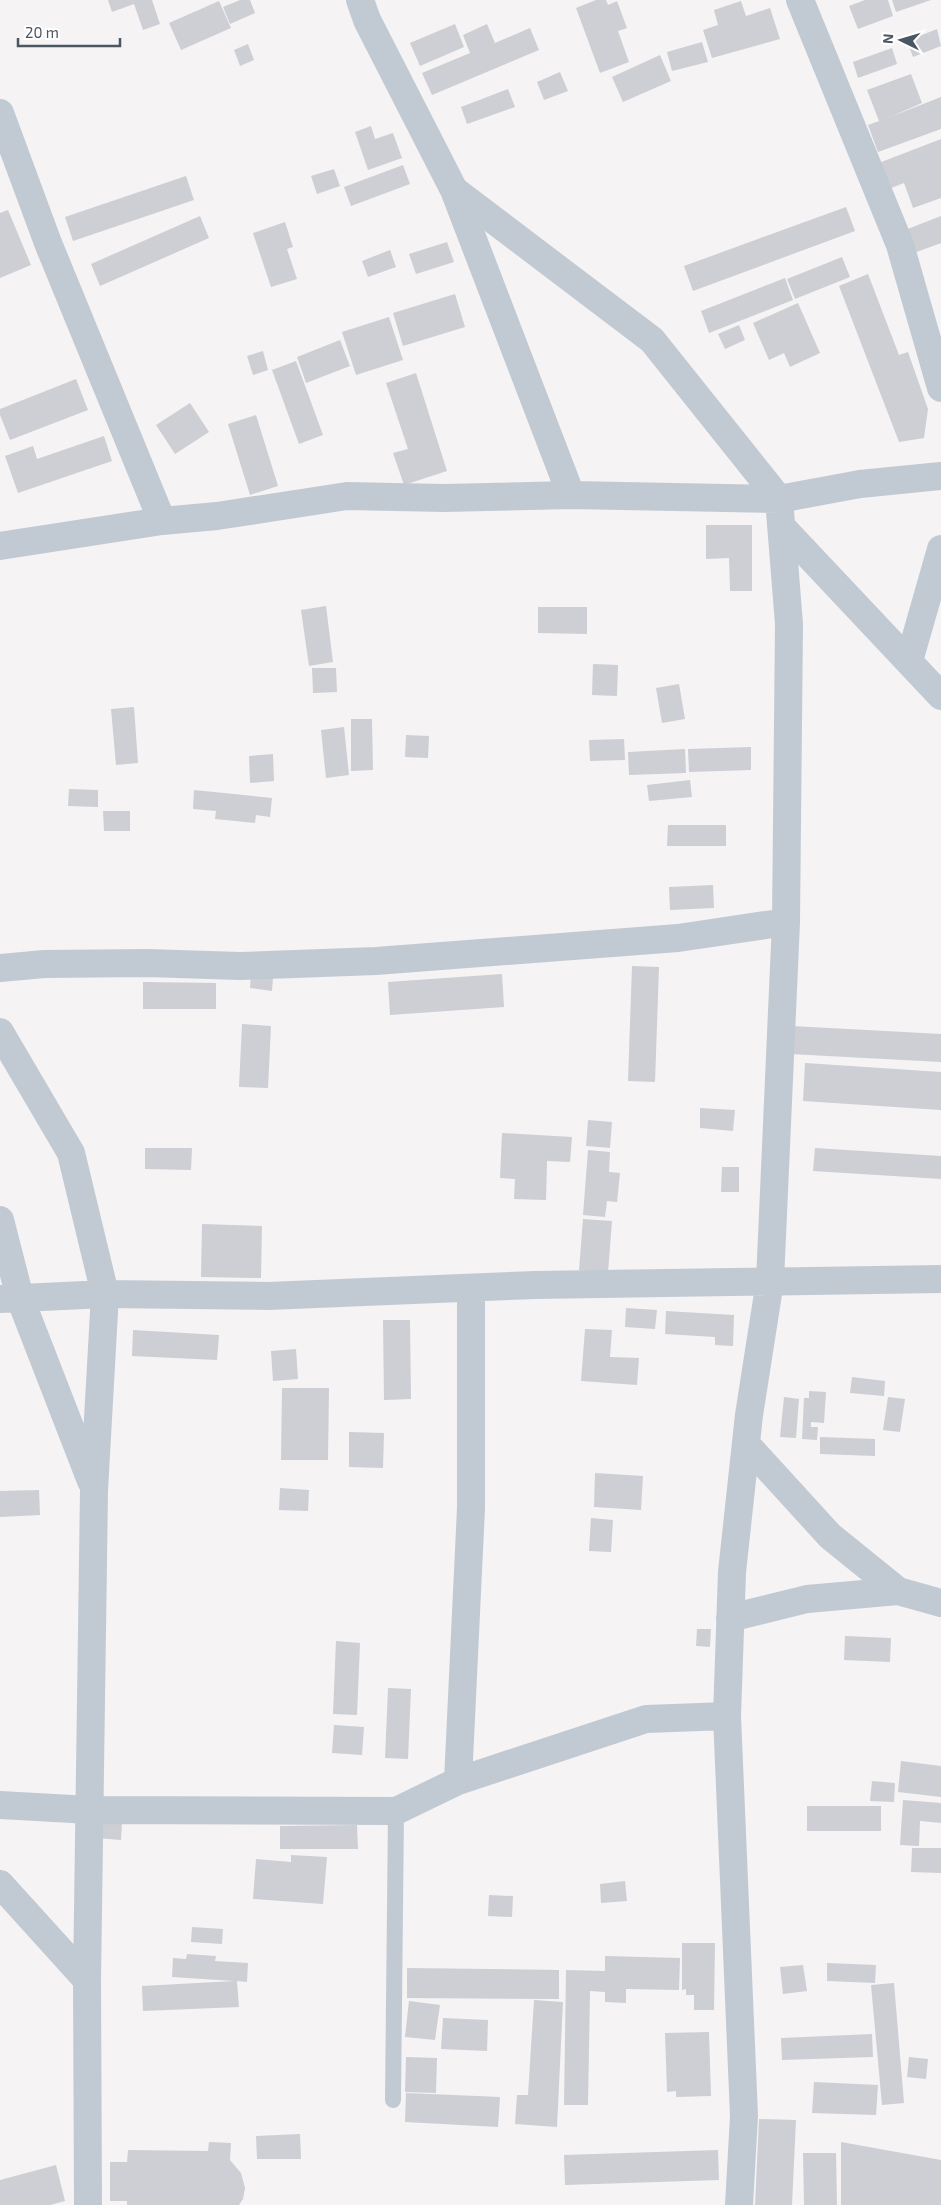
<svg xmlns="http://www.w3.org/2000/svg" width="941" height="2205" viewBox="0 0 941 2205" font-family="'Exo 2',sans-serif">
	<style>
		.building { fill: #cdcfd5 }
		.lines { fill: none; stroke-linecap: round; stroke-linejoin: round }
		.service { stroke: #c1cad2; stroke-width: 16 }
		.minor { stroke: #c1cad2; stroke-width: 28 }
	</style>
	<rect width="100%" height="100%" fill="#f5f3f3"/>
	<path class="building" d="M108,0H152L160,24L143,30L134,4L112,12Z
		M240,0H250L255,13L230,24L223,7Z
		M596,0H606L608,5L617,1L627,28L618,31L629,62L600,73L576,8Z
		M865,0H888L893,16L858,29L849,6Z
		M892,0H931L896,12Z
		M219,1L231,28L181,50L169,23Z
		M741,1L746,16L770,8L780,39L712,58L703,30L718,25L714,10Z
		M455,24L464,47L420,66L410,43Z
		M487,24L495,43L530,28L539,50L432,95L422,73L470,53L463,35Z
		M937,29L941,46L913,57L907,41Z
		M702,42L708,62L672,71L667,52Z
		M248,44L254,60L240,66L234,50Z
		M892,48L897,64L858,78L853,62Z
		M660,55L671,81L623,102L612,77Z
		M560,72L568,91L544,100L537,82Z
		M911,74L922,103L890,117L941,97V129L878,152L868,125L879,121L867,90Z
		M508,89L515,107L467,124L461,107Z
		M371,126L375,139L393,133L402,158L368,170L355,132Z
		M941,139V198L913,208L904,183L881,192L871,166Z
		M403,165L410,184L351,206L344,187Z
		M334,169L340,186L317,194L311,176Z
		M186,176L194,200L73,241L65,217Z
		M846,207L855,231L693,291L684,266Z
		M8,210L31,265L0,278V213Z
		M200,216L209,238L100,286L91,264Z
		M941,216V243L914,253L905,230Z
		M285,222L293,247L287,249L297,279L271,287L253,233Z
		M447,242L454,262L416,274L409,254Z
		M390,250L396,267L368,277L362,261Z
		M842,257L850,277L795,299L787,279Z
		M868,274L899,355L908,352L928,409L924,438L899,442L839,286Z
		M785,278L793,300L709,333L701,311Z
		M455,294L465,327L403,346L393,313Z
		M798,303L820,353L790,367L784,353L769,360L753,323Z
		M389,317L403,360L356,375L342,332Z
		M739,325L745,340L725,349L718,334Z
		M340,340L350,366L306,383L297,357Z
		M263,351L268,370L253,375L247,356Z
		M296,361L323,435L299,444L272,370Z
		M416,373L447,471L404,485L393,453L408,449L386,383Z
		M76,379L88,410L10,440L0,415V409Z
		M190,403L209,432L175,454L156,425Z
		M256,415L278,486L250,495L228,424Z
		M104,436L112,461L18,493L5,456L33,446L37,459Z
		M706,525H752V591H730L729,558L706,559Z
		M326,606L333,662L309,666L301,610Z
		M538,607H587V634L538,633Z
		M593,664L618,665L617,696L592,695Z
		M312,668H336L337,692L313,693Z
		M679,684L685,719L662,723L656,688Z
		M134,707L138,763L116,765L111,709Z
		M351,719H372L373,770L351,771Z
		M344,727L349,775L326,778L321,730Z
		M406,735L429,736L428,758L405,757Z
		M624,739L625,760L590,761L589,740Z
		M751,747V770L689,772L688,749Z
		M685,749L686,773L629,775L628,752Z
		M273,754L274,781L250,783L249,756Z
		M690,780L692,797L649,801L647,785Z
		M69,789L98,790V807L68,806Z
		M194,790L272,798L270,817L256,815L255,823L215,819L216,811L193,809Z
		M103,811H130V831H104Z
		M668,825H726V846H667Z
		M713,885L714,908L670,910L669,887Z
		M632,966L659,967L655,1082L628,1081Z
		M502,974L504,1007L390,1015L388,982Z
		M251,975L273,978L272,991L250,988Z
		M143,982L216,983V1009H143Z
		M242,1024L271,1026L268,1088L239,1087Z
		M792,1026L941,1034V1062L790,1054Z
		M805,1063L941,1072V1110L803,1101Z
		M700,1108L735,1110L733,1131L700,1128Z
		M588,1120L612,1122L610,1148L586,1146Z
		M502,1133L572,1137L570,1162L547,1161L546,1200L514,1199L515,1179L500,1178Z
		M145,1148H192L191,1170L145,1169Z
		M815,1148L941,1156V1179L813,1171Z
		M588,1150L610,1152L609,1172L620,1173L617,1202L607,1201L605,1217L583,1215Z
		M722,1167H739V1192H721Z
		M583,1219L612,1221L608,1273L579,1270Z
		M202,1224L262,1226L261,1278L201,1277Z
		M626,1308L657,1310L655,1329L625,1327Z
		M666,1311L734,1315L733,1346L715,1345V1337L665,1334Z
		M383,1320H410L411,1399L384,1400Z
		M585,1329L612,1330L610,1357L639,1358L637,1385L581,1381Z
		M133,1330L219,1335L217,1360L132,1356Z
		M296,1349L298,1379L273,1381L271,1351Z
		M852,1377L885,1381L884,1396L850,1393Z
		M282,1388H329L328,1460H281Z
		M809,1391L826,1392L824,1423L811,1422V1427H818L817,1440L802,1439L804,1398H809Z
		M784,1397L799,1399L796,1438L780,1437Z
		M888,1397L905,1399L900,1432L883,1430Z
		M349,1432L384,1433L383,1468L349,1467Z
		M820,1437L875,1439V1456L820,1454Z
		M595,1473L643,1476L641,1510L594,1507Z
		M280,1488L309,1490L308,1511L279,1510Z
		M39,1490L40,1515L0,1517V1491Z
		M591,1518L613,1520L611,1552L589,1551Z
		M697,1629H711L710,1647L696,1646Z
		M845,1636L891,1638L890,1662L844,1660Z
		M336,1641L360,1643L357,1715L333,1714Z
		M388,1688L411,1689L408,1759L385,1758Z
		M334,1725L364,1727L362,1755L332,1753Z
		M901,1761L941,1766V1797L898,1792Z
		M872,1781L895,1783L894,1802L870,1801Z
		M903,1800L941,1803V1823L920,1821L919,1846L900,1845Z
		M807,1806H881V1831H807Z
		M98,1821L122,1823L121,1840L97,1838Z
		M357,1825L358,1849H280V1826Z
		M912,1848H941V1873L911,1872Z
		M291,1855L327,1857L323,1904L253,1899L256,1859L291,1862Z
		M625,1881L627,1901L601,1903L600,1884Z
		M489,1895L513,1896L512,1917L488,1916Z
		M192,1927L223,1929L222,1944L191,1942Z
		M682,1943H715L714,2010H694V1995H686V1989L682,1990Z
		M187,1954L216,1956L215,1961L248,1963L247,1982L237,1981L239,2007L143,2011L142,1986L234,1981L172,1977L173,1958L186,1959Z
		M605,1956L680,1958L679,1990L626,1989V2003L605,2002V1992L590,1991L588,2105H564L566,1970L605,1971Z
		M827,1963L876,1965L875,1983L827,1981Z
		M803,1965L807,1991L783,1994L780,1967Z
		M407,1968L559,1970V1999L407,1998Z
		M894,1983L904,2103L882,2105L871,1985Z
		M534,2000L563,2002L557,2127L515,2124L517,2095H528Z
		M409,2001L440,2005L435,2040L405,2037Z
		M443,2018L488,2020L487,2051L441,2049Z
		M709,2032L711,2096L676,2097V2091L667,2092L665,2033Z
		M872,2034L873,2057L782,2060L781,2038Z
		M406,2057L437,2058L436,2093L405,2092Z
		M909,2057L928,2059L926,2079L907,2077Z
		M814,2082L878,2085L876,2115L812,2113Z
		M406,2093L500,2097L498,2127L405,2122Z
		M759,2119L796,2120L792,2205H755Z
		M300,2134L301,2159H257L256,2136Z
		M209,2142L231,2143L230,2160L241,2173L245,2188L243,2199L239,2205H127V2201H110V2162H127L128,2150L208,2151Z
		M841,2142L941,2160V2205H841Z
		M718,2150L719,2180L565,2185L564,2155Z
		M803,2153H836L837,2205H804Z
		M56,2165L65,2201L50,2205H0V2180Z"/>
	<g class="lines">
		<path class="service" d="M393,2100L396,1811"/>
		<path class="minor" d="M360,0L367,20L454,190L571,495
			M800,0L900,245L941,388
			M0,113L48,243L162,521
			M454,190L652,340L779,499L789,624L786,922L770,1281L749,1415L732,1572L727,1716L744,2116L739,2205
			M781,526L941,696
			M0,546L162,521L217,516L347,496L444,498L571,495L779,499L860,484L941,476
			M909,661L941,549
			M0,968L44,964L147,963L240,966L376,961L678,938L786,922
			M0,1032L71,1153L105,1294L94,1490L87,1980L88,2205
			M0,1220L20,1298L91,1481
			M0,1299L105,1294L268,1296L535,1285L941,1279
			M746,1444L830,1536L898,1591
			M730,1618L807,1599L898,1591L941,1603
			M458,1781L646,1719L727,1716
			M0,1805L90,1810L396,1811L458,1781L471,1508V1288
			M0,1884L87,1980"/>
	</g>
	<g transform="translate(901 40) rotate(275)" stroke="#ffffff" stroke-width="4" paint-order="stroke">
	<path d="M0-4L9 19L0 12L-9 19Z" fill="#4a5661"/>
	<text y="-8" font-size="14" font-weight="bold" text-anchor="middle" fill="#4a5661">N</text>
	</g>
	<path d="M18 38v8h102v-8" fill="none" stroke="#4a5661" stroke-width="2.5"/>
	<text x="25" y="38" font-size="15" fill="#4a5661" stroke="#ffffff" stroke-width="4" paint-order="stroke">20 m</text>
</svg>
